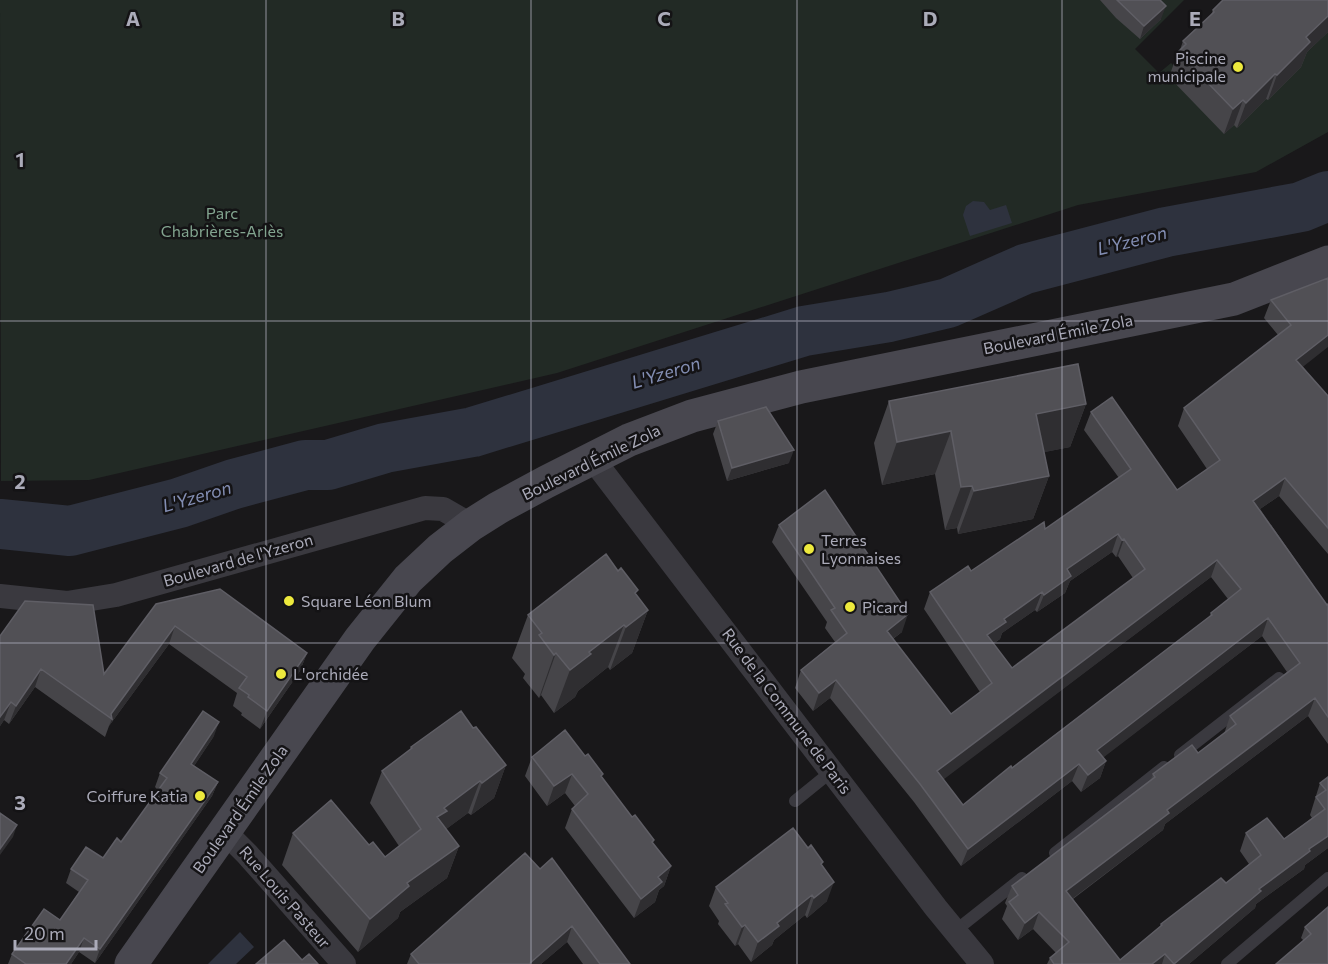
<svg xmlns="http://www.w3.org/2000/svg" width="1328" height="964" viewBox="0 0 1328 964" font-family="Commissioner,sans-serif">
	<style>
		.green { fill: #222a25 }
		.water { fill: #2e323e }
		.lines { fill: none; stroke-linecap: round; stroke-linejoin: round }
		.river { stroke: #2e323e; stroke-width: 50 }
		.service { stroke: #3a393f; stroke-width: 12 }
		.minor { stroke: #3a393f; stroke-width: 24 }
		.secondary { stroke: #48474f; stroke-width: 33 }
		.wall { fill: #464549; fill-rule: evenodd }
		.shaded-wall { fill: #2f2e31 }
		.building { fill: #515055; stroke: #5f5e65; stroke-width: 1.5; fill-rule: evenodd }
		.grid { fill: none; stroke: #ababb9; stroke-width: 1.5; stroke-opacity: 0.55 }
		.poi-dot { fill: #ede93d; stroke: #141315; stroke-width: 2 }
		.labels { text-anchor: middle; stroke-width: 5; stroke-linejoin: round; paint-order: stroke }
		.poi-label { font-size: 16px; fill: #ababb9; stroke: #141315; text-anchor: start }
		.park-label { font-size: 16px; fill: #82a48f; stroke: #141315 }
		.street-label { font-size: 16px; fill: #ababb9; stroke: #141315 }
		.water-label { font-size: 18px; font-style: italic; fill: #838eb3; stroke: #141315 }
		.grid-label { font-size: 20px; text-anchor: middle; font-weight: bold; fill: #ababb9; stroke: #141315; stroke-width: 5; stroke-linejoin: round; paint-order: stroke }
	</style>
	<rect width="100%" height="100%" fill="#19181a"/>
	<path class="green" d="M0,0H1184L1135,49L1159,73L1171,63L1174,66L1328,0V132L1256,172L1078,205L557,373L89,480L1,481Z"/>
	<path class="water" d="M973,201L984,202L990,210L1006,205L1012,223L970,236L963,215L966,206Z
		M240,932L254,947L236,964H208Z"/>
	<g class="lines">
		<path class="river" d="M0,524L70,531L179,503L234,484L305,465H328L385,448L473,432L804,331L889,317L948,303L1025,269L1166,232L1301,207L1328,196"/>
		<path class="service" d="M1180,755L1279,678
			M795,801L832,771
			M1055,853L1164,767
			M955,931L1022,878
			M1227,964L1328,878"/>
		<path class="minor" d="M592,458L936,908L982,964
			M0,596L67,603L116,595L425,508L443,509L471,525
			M224,831L247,854L344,964"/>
		<path class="secondary" d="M131,964L360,639L408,579L440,549L471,525L498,508L546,482L629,440L692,416L801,387L1234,299L1328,262"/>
	</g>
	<path class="wall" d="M1100,0H1160L1161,19L1140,39L1116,18Z
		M1328,0V32L1307,52L1301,67L1268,100L1266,99L1237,128L1234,125L1224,134L1169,77L1178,52L1180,50L1183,41L1211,15L1213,10Z
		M1328,278L1303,367L1328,396V554L1279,496L1260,509L1327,605L1328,604V744L1308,716L1165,824L1163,830L1073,899L1120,960L1160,927L1161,924L1226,883L1249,864L1240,851L1246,833L1284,839L1312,818L1310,815L1320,783L1328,777V848L1305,865L1304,869L1256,904L1255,908L1189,964H1047L1050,958L1056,953L1033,929L1018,940L1002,919L1007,906L1005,903L1012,886L1151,779L1153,774L1198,753L1224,734L1230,716L1287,672L1262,636L1103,757L1106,761L1100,778L1081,792L1072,781L961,866L914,802L830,698L813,711L795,688L801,670L835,642L825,628L827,622L772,542L779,525L902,632L893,639L951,714L980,692L924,609L930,592L971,571L1045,529L1119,478L1084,430L1091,412L1177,490L1207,469L1178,426L1184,408L1278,335L1264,318L1271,300ZM1112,552L1116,557L1118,556L1133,578L1012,668L993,644L1000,639L1002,633L1035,610L1037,612L1065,593L1070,581ZM1211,577L1228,599L1211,613L1209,617L963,805L943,779Z
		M889,401L1086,404L1070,447L1044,452L1049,476L1033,519L958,534L957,528L945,530L935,474L882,485L874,443Z
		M718,421L789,463L727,481L713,434Z
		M618,571L648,610L632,653L610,670L608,667L578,691L575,697L554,713L541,695L539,698L523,678L525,674L512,658L528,615Z
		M156,604L307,653L300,671L260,729L241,715L242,713L233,706L237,693L169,644L109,726L105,737L35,687L9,724L4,720L0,726V636L104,674Z
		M473,728L506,765L494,798L471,815L468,813L446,829L459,846L447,878L400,912L398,918L358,952L282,865L293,833L369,845L385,857L399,846L370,803L382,771L410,750L411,747Z
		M214,736L194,766L218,782L212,796L95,963L79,952L71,964H8L12,954L60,920L79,892L66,883L71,869L103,858L121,842L158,790L155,787L160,773Z
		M532,757L602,777L632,817L654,840L653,843L671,866L664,886L659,890L655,902L634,918L565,828L572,809L575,806L565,793L547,806L525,776Z
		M808,848L822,865L827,901L807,918L805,915L774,940L772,945L751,962L738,944L735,946L718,924L719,921L709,906L716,887Z
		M540,869L630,964H583L567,942L541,964H407L411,954Z
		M1328,907V964L1301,938L1305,927Z"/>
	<path class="shaded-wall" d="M1166,6L1161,19L1140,39L1144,26Z
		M1328,16V32L1307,52L1301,67L1268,100L1277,75L1306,37Z
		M1275,74L1266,99L1237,128L1246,103Z
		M1243,100L1234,125L1224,134L1233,109Z
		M1328,335V347L1290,377L1296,360Z
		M1086,404L1070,447L1021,457L1036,414Z
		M951,431L935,474L882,485L897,442Z
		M794,450L789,463L727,481L732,468Z
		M1049,476L1033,519L958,534L974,491Z
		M1285,478L1279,496L1247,518L1253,501Z
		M972,486L957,528L945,530L961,487Z
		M1118,534L1112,552L1070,581L1065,593L1037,612L1044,595L1067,569Z
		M1124,539L1118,556L1116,557L1122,540Z
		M1217,560L1211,577L931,789L937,771Z
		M1042,592L1035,610L1002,633L1000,639L980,652L987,635L1004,619Z
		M648,610L632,653L610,670L626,627Z
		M908,614L902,632L880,648L887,631Z
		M1268,618L1262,636L1091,767L1097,750Z
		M624,625L608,667L578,691L575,697L554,713L570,670L589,652Z
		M175,626L169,644L109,726L112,719L111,714Z
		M307,653L300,671L260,729L267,711Z
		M556,653L541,695L539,698L554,655Z
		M41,669L35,687L9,724L16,706Z
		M836,680L830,698L813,711L819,693Z
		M1315,698L1308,716L1165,824L1163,830L1060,908L1066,891L1167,810Z
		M11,702L4,720L0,726V717Z
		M219,722L214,736L186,778L191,764Z
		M1106,761L1100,778L1081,792L1088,775Z
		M1079,764L1072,781L961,866L968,849Z
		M506,765L494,798L471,815L482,783Z
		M572,774L565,793L547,806L554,786Z
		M480,781L468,813L437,836V817L444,808Z
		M218,782L212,796L95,963L100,949Z
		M17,825L13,837L0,855V849Z
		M1328,836V848L1305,865L1304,869L1256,904L1255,908L1189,964H1174L1259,889L1309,849Z
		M459,846L447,878L400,912L398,918L358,952L370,919L407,883Z
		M671,866L664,886L659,890L655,902L634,918L641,899L658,877Z
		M834,882L827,901L807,918L814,898Z
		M812,895L805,915L774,940L772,945L751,962L758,942L777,923Z
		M1039,912L1033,929L1018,940L1025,923Z
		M745,925L738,944L735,946L742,927Z
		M572,926L567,942L541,964H529Z
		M84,938L79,952L71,964H66Z
		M1165,954L1162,964H1152Z"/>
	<path class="building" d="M1117,0H1160L1166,6L1144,26Z
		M1223,0H1328V16L1306,37L1310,42L1277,75L1275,74L1246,103L1243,100L1233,109L1178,52L1186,44L1183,41L1214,12L1213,10Z
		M1328,278V335L1296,360L1328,396V528L1285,478L1253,501L1327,605L1328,604V717L1315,698L1167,810L1169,813L1066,891L1120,960L1162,925L1161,924L1221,878L1226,883L1261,855L1246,833L1267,818L1284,839L1325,809L1316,797L1326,790L1320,783L1328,777V836L1309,849L1310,851L1259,889L1261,891L1174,964L1165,954L1152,964H1054L1050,958L1069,942L1039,912L1025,923L1009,902L1018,895L1012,886L1155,777L1153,774L1192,745L1198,753L1236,724L1230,716L1300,663L1268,618L1097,750L1106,761L1088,775L1079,764L968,849L920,784L836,680L819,693L801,670L847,633L831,610L835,608L779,525L825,490L908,614L887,631L951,714L992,683L930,592L968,566L971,571L1044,522L1045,529L1131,469L1091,412L1112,397L1177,490L1220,460L1184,408L1291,325L1271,300ZM1118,534L1122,540L1124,539L1145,569L1012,668L987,635L1006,622L1004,619L1042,592L1044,595L1071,576L1067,569ZM1217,560L1241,589L1211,613L1212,615L1209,617L1012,768L1011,766L963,805L937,771Z
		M1078,364L1086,404L1036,414L1049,476L974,491L972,486L961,487L951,431L897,442L889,401Z
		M766,407L794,450L732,468L718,421Z
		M606,554L618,571L621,568L638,590L635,593L648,610L626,627L624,625L589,652L591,654L570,670L556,653L554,655L539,635L542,633L528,615Z
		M220,589L307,653L267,711L248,697L249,695L239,688L247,677L175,626L111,714L112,719L41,669L16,706L11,702L0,717V636L25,601L93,605L104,674L156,604Z
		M203,711L219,722L191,764L218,782L100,949L84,938L66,964H26L12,954L44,909L60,920L88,880L71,869L86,847L103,858L117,838L121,842L167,778L160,773Z
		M461,711L473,728L476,727L506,765L482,783L480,781L444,808L447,811L437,817L459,846L407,883L409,886L370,919L293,833L331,800L369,845L373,842L385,857L421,829L382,771L412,748L411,747Z
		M565,730L585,756L588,754L603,774L601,776L632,817L635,815L654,840L652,842L671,866L658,877L662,882L641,899L572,809L588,794L572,774L554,786L532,757Z
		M0,813L17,825L0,849Z
		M793,828L808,848L811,845L823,862L821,864L834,882L814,898L812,895L777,923L779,926L758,942L745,925L742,927L725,904L728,903L716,887Z
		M525,853L540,869L552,858L630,964H600L572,926L529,964H419L411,954Z
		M1328,907V964H1276L1311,934L1305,927Z
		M284,940L302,960L309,954L318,964H256Z"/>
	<path class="grid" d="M266,0V964M531,0V964M797,0V964M1062,0V964M0,321H1328M0,643H1328"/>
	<g class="poi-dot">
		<circle cx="1238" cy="67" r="6"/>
		<circle cx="809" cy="549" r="6"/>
		<circle cx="289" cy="601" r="6"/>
		<circle cx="850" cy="607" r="6"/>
		<circle cx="281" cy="674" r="6"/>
		<circle cx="200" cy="796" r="6"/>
	</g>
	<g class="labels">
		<g class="poi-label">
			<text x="1226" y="64" text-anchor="end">Piscine<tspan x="1226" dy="18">municipale</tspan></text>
			<text x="821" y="546">Terres<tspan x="821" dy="18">Lyonnaises</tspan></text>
			<text x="301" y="607">Square Léon Blum</text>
			<text x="862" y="613">Picard</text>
			<text x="293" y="680">L'orchidée</text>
			<text x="188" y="802" text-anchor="end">Coiffure Katia</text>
		</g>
		<g class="park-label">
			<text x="222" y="219">Parc<tspan x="222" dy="18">Chabrières-Arlès</tspan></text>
		</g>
		<g class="street-label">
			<text transform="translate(1058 334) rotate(-11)" y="6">Boulevard Émile Zola</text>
			<text transform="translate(591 462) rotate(-26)" y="6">Boulevard Émile Zola</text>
			<text transform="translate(238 560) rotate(-16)" y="6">Boulevard de l'Yzeron</text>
			<text transform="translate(787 711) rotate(53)" y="6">Rue de la Commune de Paris</text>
			<text transform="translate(240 809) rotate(-55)" y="6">Boulevard Émile Zola</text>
			<text transform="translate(285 897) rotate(49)" y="6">Rue Louis Pasteur</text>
		</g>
		<g class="water-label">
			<text transform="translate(1132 241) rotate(-14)" y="6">L'Yzeron</text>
			<text transform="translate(666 373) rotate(-17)" y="6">L'Yzeron</text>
			<text transform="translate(197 497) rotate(-16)" y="6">L'Yzeron</text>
		</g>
	</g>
	<g class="grid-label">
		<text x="133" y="26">A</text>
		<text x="398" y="26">B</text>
		<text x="664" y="26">C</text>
		<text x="930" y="26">D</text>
		<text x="1195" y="26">E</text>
		<text x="20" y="167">1</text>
		<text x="20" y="489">2</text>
		<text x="20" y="810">3</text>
	</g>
	<path d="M15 940v9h81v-9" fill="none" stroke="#ababb9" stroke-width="3"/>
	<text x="24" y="940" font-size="18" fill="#ababb9" stroke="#141315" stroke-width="4.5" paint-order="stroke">20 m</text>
</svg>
